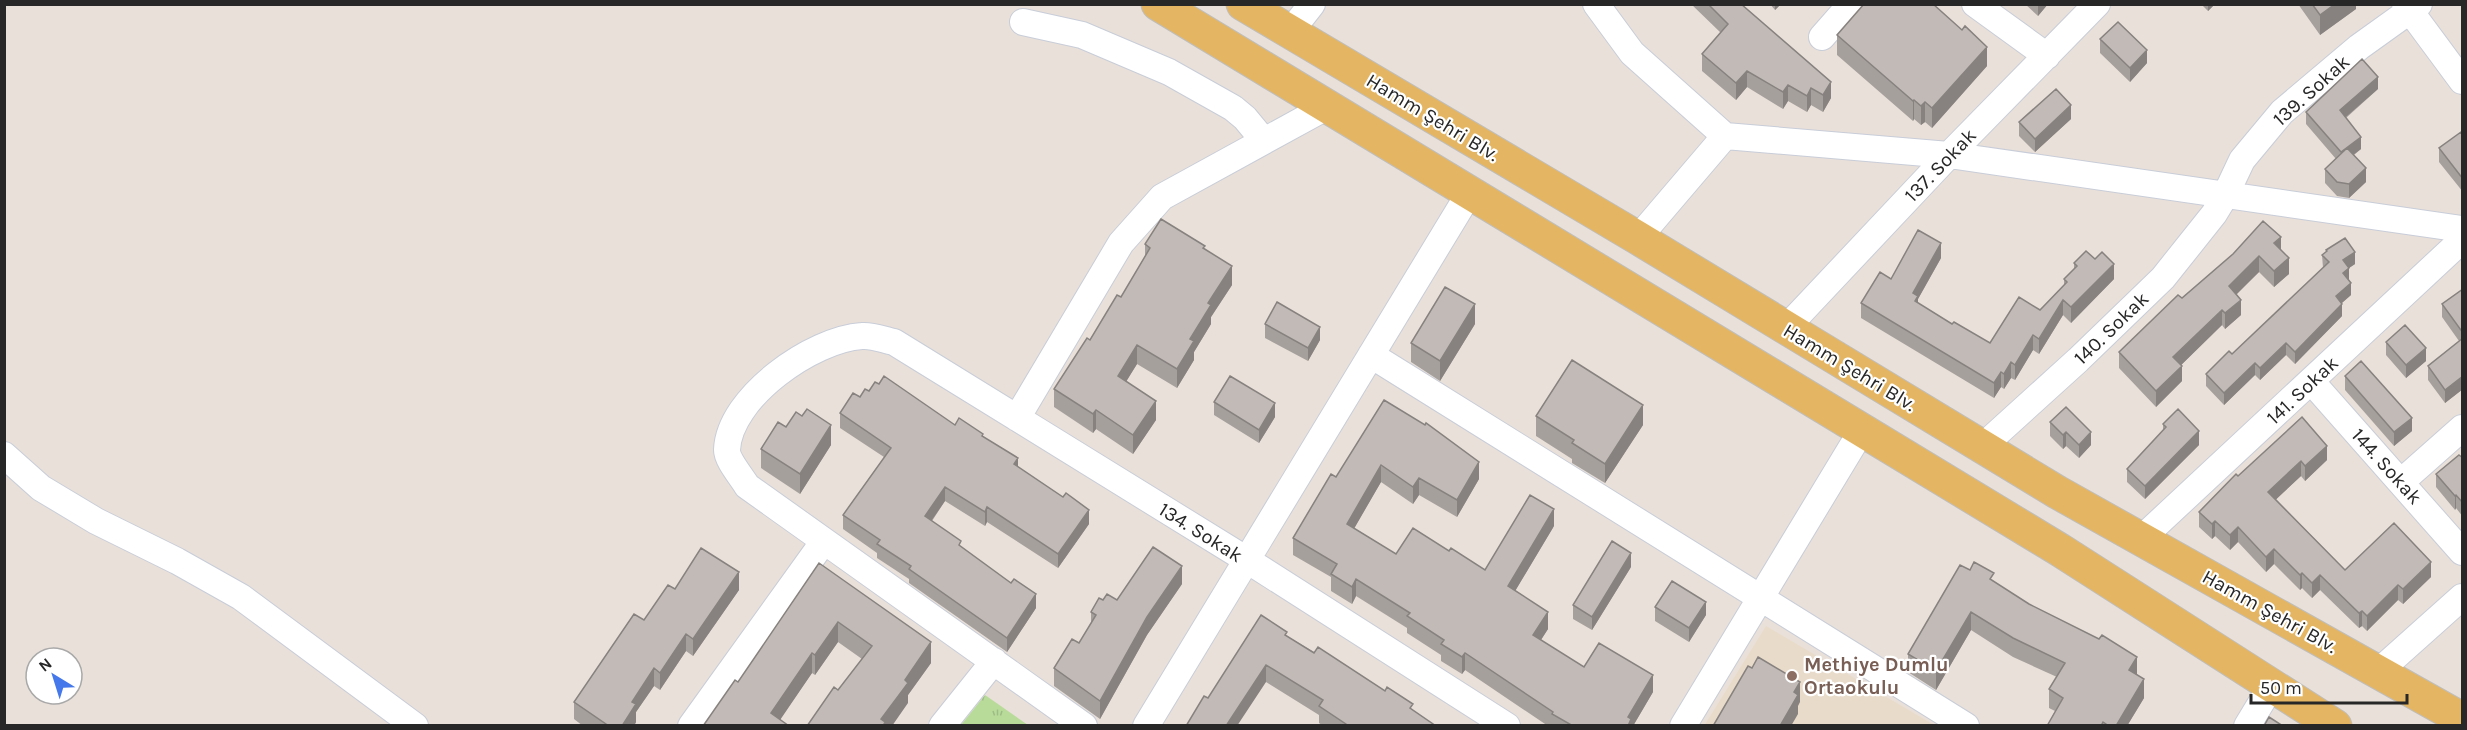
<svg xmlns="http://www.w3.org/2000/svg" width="2467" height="730" viewBox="0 0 2467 730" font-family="Karla,sans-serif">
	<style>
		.education { fill: #e9dbca }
		.park { fill: url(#park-tufts) }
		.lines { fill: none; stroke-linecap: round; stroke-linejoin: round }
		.minor-casing { stroke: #c8cdd8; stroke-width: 28 }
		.major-casing { stroke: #bebebe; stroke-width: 35 }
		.minor { stroke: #fff; stroke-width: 26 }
		.major { stroke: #e4b663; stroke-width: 33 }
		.wall { fill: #a6a09d }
		.shaded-wall { fill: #87827f }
		.building { fill: #c1bab6; stroke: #87827f; stroke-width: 1.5 }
		.education-dot { fill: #8d6e63; stroke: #fff; stroke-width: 2 }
		.labels { text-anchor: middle; stroke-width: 4.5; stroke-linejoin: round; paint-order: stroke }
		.street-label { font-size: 20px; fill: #272727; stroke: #fff }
		.education-label { font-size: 20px; font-weight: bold; fill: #785e54; stroke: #fff; text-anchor: start }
	</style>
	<defs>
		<pattern id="park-tufts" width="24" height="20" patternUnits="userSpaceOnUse" patternTransform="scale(1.5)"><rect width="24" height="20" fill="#b8db9a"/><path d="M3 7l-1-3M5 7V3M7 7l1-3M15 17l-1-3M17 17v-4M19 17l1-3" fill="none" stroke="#9ebc85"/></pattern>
	</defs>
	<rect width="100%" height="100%" fill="#e9e0d9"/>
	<path class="education" d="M1766,626L1934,725L1704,726Z"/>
	<path class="park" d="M985,695L1028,725H961Z"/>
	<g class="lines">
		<defs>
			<path id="minor" d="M1596,4L1632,53L1725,136
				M1975,4L2047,56
				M2405,4L2462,81
				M1023,22L1082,35L1169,72L1233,108L1245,118L1264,141
				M1290,32L1312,4
				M1822,37L1851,4
				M1638,238L1725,136L1949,155L2462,229
				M1786,328L1949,155L2097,4
				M1371,355L1966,726
				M2311,381L2462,552
				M1017,418L1121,243L1162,197L1328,106
				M1982,447L2078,360L2163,278L2214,214L2225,196L2242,160L2282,112L2359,47L2419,4
				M4,455L41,488L96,521L177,561L241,597L415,726
				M2401,482L2462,428
				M2141,539L2462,240
				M2378,672L2462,597
				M691,726L824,541
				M942,726L994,661
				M1084,726L747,486C741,476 727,460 727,450C729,397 813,339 862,336C872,335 884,340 894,342L1247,560L1507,726
				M1146,726L1470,192
				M1683,726L1862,430
				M2247,726L2272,685"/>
			<path id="major" d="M1158,4L2060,550L2335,726
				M1243,4L1638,238L2057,492L2462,719"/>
		</defs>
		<use href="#minor" class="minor-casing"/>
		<use href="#major" class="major-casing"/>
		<use href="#minor" class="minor"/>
		<use href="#major" class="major"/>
	</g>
	<path class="wall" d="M1691,4H1741L1831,98L1823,112L1811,105L1807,112L1788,101L1783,109L1747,87L1736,100L1702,71V54L1721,33Z
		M1770,4H1781L1775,10Z
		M2025,4H2048L2038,16Z
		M2201,4H2215L2208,11Z
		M2298,4H2356V9L2320,35Z
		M1837,35L1987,66L1932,128L1925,122L1921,125L1914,119L1913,121L1837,55Z
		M2100,39L2147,63L2130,82L2100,53Z
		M2378,89L2346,118L2361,149L2354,155L2366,182L2349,198L2337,196L2325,183V169L2336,159L2306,124V112Z
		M2071,119L2035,152L2019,136V122Z
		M2463,135V192L2439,162V148Z
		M1145,244L1205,249L1232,285L1211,317V324L1194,352V360L1177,388L1137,364L1126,381L1156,420L1133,454L1096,429L1093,433L1054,407V389L1090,340L1121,297L1145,256Z
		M2281,249L2289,274L2274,287L2259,272L2236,294L2241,315L2225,329L2222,325L2181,365L2182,381L2156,407L2119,368V352L2233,254Z
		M2326,250L2355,264L2349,268V280L2351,295L2342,303V316L2295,364L2286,355L2260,380L2255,375L2224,405L2206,386V374L2232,354L2323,268L2322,255L2326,252Z
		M1941,258L1918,299V303L1952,324L1990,343L2040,310L2064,285V279L2074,269V263L2114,279L2071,323L2063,315L2039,354L2033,350L2015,380L2011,378L2004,389L2001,387L1994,398L1861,318V303L1891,279Z
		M2463,289V389L2445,403L2428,380V366L2459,341L2442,317V304Z
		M1265,324L1320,340L1308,361L1265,338Z
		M1475,324L1440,381L1411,362V343Z
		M2386,342L2426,361L2406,378L2386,355Z
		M2345,376L2412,431L2394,446L2345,390Z
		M869,391L983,436L1018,467L1089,524L1058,568L987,522L985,526L945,501L932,521L961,547L1036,608L1007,652L909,583V579L877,558V553L843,529V515L884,457L840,428V413L860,397Z
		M1384,400L1479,479L1457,517L1419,495L1413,504L1381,482L1354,528L1396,554L1449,551L1485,570L1554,526L1515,591L1548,629L1541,640L1584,667L1653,692L1633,726H1548L1465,670L1462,674L1441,661V655L1407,633V628L1356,596L1352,604L1331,591V577L1293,555V538L1336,477Z
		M1214,402L1275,417L1259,443L1214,415Z
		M1536,416L1643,425L1605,483L1572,463V459L1536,436Z
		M2302,417L2327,460L2305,481L2301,476L2276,499L2345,570L2431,577L2403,604L2398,600L2367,631L2362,626L2359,628L2320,590L2312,598L2302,588L2300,590L2274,564L2266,572L2238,542L2230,550L2215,536L2212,539L2199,527V512Z
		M2050,422L2091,445L2079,458L2066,446L2063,449L2050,436Z
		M2163,424L2199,445L2145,499L2127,482V469L2163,431Z
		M831,445L800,494L761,468V449Z
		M2463,458V517L2456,508L2455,510L2436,487V474Z
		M819,563L931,663L908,695V703L838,690L862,659L838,642L815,675L812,673L780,719L703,726L738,682Z
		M1631,567L1592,630L1573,619V605Z
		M1970,570L1994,582L2137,675L2144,698L2127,726H2047L2055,711L2049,708V689L2057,677L2013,657L1971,630L1936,690L1908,672V654Z
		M1182,584L1147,635L1100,719L1054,686V668L1079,643L1091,623V612L1103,600H1117Z
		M675,589L739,590L693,656L686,651L660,690L654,686L636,712V722L634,726H583L574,719V702L644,620Z
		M1655,607L1706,615L1689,642L1655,621Z
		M1287,636L1413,710L1436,726H1323L1319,723V715L1266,682L1208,698Z"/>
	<path class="shaded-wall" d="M1775,4H1781L1775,10Z
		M2038,4H2048L2038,16Z
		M2208,4H2215L2208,11Z
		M2335,4H2356V9L2320,35V15Z
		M1987,47V66L1932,128V108Z
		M2147,50V63L2130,82V68Z
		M1747,71V87L1736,100V83Z
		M2378,77V89L2340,122V110Z
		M1831,82V98L1823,112V95Z
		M1788,85V101L1783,109V92Z
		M1811,88V105L1807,112V96Z
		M1914,100V119L1913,121V101Z
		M1925,102V122L1921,125V106Z
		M2071,105V119L2035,152V139Z
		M2361,137V149L2341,164V152Z
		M2366,168V182L2349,198V184Z
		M2281,237V253L2274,243Z
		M1941,243V258L1918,299V311L1913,293Z
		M2355,252V264L2343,272V260Z
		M2259,256V272L2229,302V286Z
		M2289,258V274L2274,287V271Z
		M2114,264V279L2071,323V307Z
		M1232,266V285L1211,317V324L1194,352V360L1177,388V369L1190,339L1208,303Z
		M2349,268V280L2343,273Z
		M2351,283V295L2336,308V296Z
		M2063,300V315L2039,354V339Z
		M2241,300V315L2225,329V313Z
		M1475,304V324L1440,381V361Z
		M2342,304V316L2295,364V352Z
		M2222,310V325L2173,373V357Z
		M1320,327V340L1308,361V348Z
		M2033,335V350L2015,380V365Z
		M2286,343V355L2260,380V368Z
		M1137,345V364L1118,395V376Z
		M2426,348V361L2406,378V365Z
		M2011,362V378L2004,389V374Z
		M2255,363V375L2224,405V393Z
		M2182,366V381L2156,407V391Z
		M2001,372V387L1994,398V383Z
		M2463,376V389L2445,403V390Z
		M1156,401V420L1133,454V435Z
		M1275,403V417L1259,443V430Z
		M1643,405V425L1605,483V464Z
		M1096,410V429L1093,433V414Z
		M2412,418V431L2394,446V432Z
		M831,425V445L800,494V474Z
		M2199,431V445L2145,499V486Z
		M2066,432V446L2063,449V435Z
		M2091,432V445L2079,458V445Z
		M2327,446V460L2305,481V466Z
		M1018,458V472L1014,464Z
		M2301,461V476L2268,507V492Z
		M1479,462V479L1457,517V500Z
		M1381,465V482L1347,541V524Z
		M1419,478V495L1413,504V487Z
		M945,487V501L925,530V516Z
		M2456,495V508L2455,510V496Z
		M987,507V522L985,526V512Z
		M1554,509V526L1508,603V586Z
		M1089,510V524L1058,568V554Z
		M2215,521V536L2212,539V524Z
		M2238,527V542L2230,550V535Z
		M2274,549V564L2266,572V557Z
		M1631,553V567L1592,630V617Z
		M2431,562V577L2403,604V589Z
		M1182,566V584L1147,635L1100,719V701L1147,617Z
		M739,572V590L693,656V639Z
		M2302,573V588L2300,590V575Z
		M2320,575V590L2312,598V583Z
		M1356,579V596L1352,604V587Z
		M2398,585V600L2367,631V616Z
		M1036,594V608L1007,652V638Z
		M1706,602V615L1689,642V628Z
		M2362,611V626L2359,628V613Z
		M1548,612V629L1533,652V635Z
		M1971,612V630L1936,690V671Z
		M838,622V642L815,675V655Z
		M686,634V651L660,690V673Z
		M931,642V663L908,695V703L892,726H881V719L905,680Z
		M812,653V673L776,726L771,713Z
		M1465,653V670L1462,674V657Z
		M2137,657V676L2129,670Z
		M1266,665V682L1237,726H1226Z
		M654,668V686L636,712V722L634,726H622L632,702Z
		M1653,675V692L1633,726H1628V717Z
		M2144,679V698L2127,726H2116Z
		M1800,682V702L1798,706V714L1791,726H1780L1794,692Z"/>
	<path class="building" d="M1708,4H1741L1831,82L1823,95L1811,88L1807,96L1788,85L1783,92L1747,71L1736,83L1702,54L1728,24Z
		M1864,4H1933L1962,30L1965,26L1987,47L1932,108L1925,102L1921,106L1914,100L1913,101L1837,35Z
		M2312,4H2335L2320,15Z
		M2118,22L2147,50L2130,68L2100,39Z
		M2362,59L2378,77L2340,110L2361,137L2341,152L2306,112Z
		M2056,89L2071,105L2035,139L2019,122Z
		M2461,132L2463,135V179L2439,148Z
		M2347,148L2366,168L2349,184L2337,182L2325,169Z
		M1161,219L1205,246L1203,248L1232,266L1208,303L1211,305L1190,339L1194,341L1177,369L1137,345L1118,376L1156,401L1133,435L1096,410L1093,414L1054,389L1087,338L1090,340L1117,295L1121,297L1150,248L1145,244Z
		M2263,221L2281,237L2274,243L2289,258L2274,271L2259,256L2229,286L2241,300L2225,313L2222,310L2173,357L2182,366L2156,391L2119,352L2178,295L2182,298L2233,254Z
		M1918,230L1941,243L1913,293L1918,296L1915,301L1952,324L1954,322L1990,343L2019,297L2040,310L2067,282L2064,279L2077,266L2074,263L2086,251L2095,259L2102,252L2114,264L2071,307L2063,300L2039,339L2033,335L2015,365L2011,362L2004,374L2001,372L1994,383L1861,303L1880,272L1891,279Z
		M2345,238L2355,252L2343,260L2349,268L2343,273L2351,283L2336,296L2342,304L2295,352L2286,343L2260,368L2255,363L2224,393L2206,374L2229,351L2232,354L2329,262L2322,255L2327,251L2326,250Z
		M1445,287L1475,304L1440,361L1411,343Z
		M2463,289V333L2442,304Z
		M1277,302L1320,327L1308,348L1265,324Z
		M2405,325L2426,348L2406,365L2386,342Z
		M2463,338V376L2445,390L2428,366Z
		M1572,360L1643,405L1605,464L1572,443L1574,440L1536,416Z
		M2361,361L2412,418L2394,432L2345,376Z
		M884,376L955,425L959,418L983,434L982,436L1018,458L1014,464L1063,497L1066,493L1089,510L1058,554L987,507L985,512L945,487L925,516L961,541L959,545L1011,583L1014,579L1036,594L1007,638L909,569L911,566L877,544L880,540L843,515L891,448L840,413L853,393L860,397L865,389L869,391L875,382L879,384Z
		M1230,376L1275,403L1259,430L1214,402Z
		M1384,400L1425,425L1426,423L1479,462L1457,500L1419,478L1413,487L1381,465L1347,524L1396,554L1413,528L1449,551L1451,548L1485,570L1530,495L1554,509L1508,586L1548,612L1533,635L1584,667L1599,643L1653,675L1628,717L1631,719L1628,726H1573L1552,714L1553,712L1465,653L1462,657L1441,644L1444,640L1407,616L1410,613L1356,579L1352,587L1331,574L1337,564L1293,538L1331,474L1336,477Z
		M2066,407L2091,432L2079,445L2066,432L2063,435L2050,422Z
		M807,409L831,425L800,474L761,449L778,422L786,427L796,412L802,416Z
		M2178,409L2199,431L2145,486L2127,469L2166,427L2163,424Z
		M2302,417L2327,446L2305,466L2301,461L2268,492L2345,570L2394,523L2431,562L2403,589L2398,585L2367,616L2362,611L2359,613L2320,575L2312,583L2302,573L2300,575L2274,549L2266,557L2238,527L2230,535L2215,521L2212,524L2199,512L2236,474L2238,476Z
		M2459,455L2463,458V503L2456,495L2455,496L2436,474Z
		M1612,541L1631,553L1592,617L1573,605Z
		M1153,547L1182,566L1147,617L1100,701L1054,668L1072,639L1079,643L1096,615L1091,612L1099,598L1103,600L1107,594L1117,600Z
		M701,548L739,572L693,639L686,634L660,673L654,668L632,702L636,704L622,726H609L574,702L634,614L644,620L668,585L675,589Z
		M1974,562L1994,573L1990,579L2029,604L2099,639L2102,635L2137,657L2129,670L2144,679L2116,726H2109L2103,722L2101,726H2047L2063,698L2049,689L2065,663L2013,638L1971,612L1936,671L1908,654L1960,565L1970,570Z
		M819,563L931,642L905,680L908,683L881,719L885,722L883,726H807L834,687L838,690L872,646L838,622L815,655L812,653L771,713L789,726H703L735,680L738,682Z
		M1672,581L1706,602L1689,628L1655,607Z
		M1261,615L1287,632L1285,635L1314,653L1318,647L1385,691L1387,687L1413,704L1410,708L1436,726H1349L1319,706L1323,700L1266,665L1226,726H1186L1204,696L1208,698Z
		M1758,657L1800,682L1794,692L1798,695L1780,726H1713L1748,666L1752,668Z
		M2269,717L2283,726H2264Z"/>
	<circle class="education-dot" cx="1792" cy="676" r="6"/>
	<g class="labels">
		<g class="street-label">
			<text transform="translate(2311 90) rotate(-42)" y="7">139. Sokak</text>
			<text transform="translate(1433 117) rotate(31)" y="7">Hamm Şehri Blv.</text>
			<text transform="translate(1940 165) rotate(-46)" y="7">137. Sokak</text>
			<text transform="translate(2111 328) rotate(-44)" y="7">140. Sokak</text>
			<text transform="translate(1850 367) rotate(31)" y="7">Hamm Şehri Blv.</text>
			<text transform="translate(2302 390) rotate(-43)" y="7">141. Sokak</text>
			<text transform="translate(2387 466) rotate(48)" y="7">144. Sokak</text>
			<text transform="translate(1201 532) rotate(32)" y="7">134. Sokak</text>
			<text transform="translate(2270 611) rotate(29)" y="7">Hamm Şehri Blv.</text>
		</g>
		<g class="education-label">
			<text x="1804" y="671">Methiye Dumlu<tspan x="1804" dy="23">Ortaokulu</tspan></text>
		</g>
	</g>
	<rect width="2467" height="730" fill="none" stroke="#272727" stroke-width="12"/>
	<g transform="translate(54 676) rotate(322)"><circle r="28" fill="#ffffff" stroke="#a9a9a9" stroke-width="1.5"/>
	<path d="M0-4.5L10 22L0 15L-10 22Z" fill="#4578ea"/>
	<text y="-9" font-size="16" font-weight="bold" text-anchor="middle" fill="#272727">N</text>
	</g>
	<path d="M2251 694v9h156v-9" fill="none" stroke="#272727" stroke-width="3"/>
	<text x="2260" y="694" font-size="18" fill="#272727" stroke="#ffffff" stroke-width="4.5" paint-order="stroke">50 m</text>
</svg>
